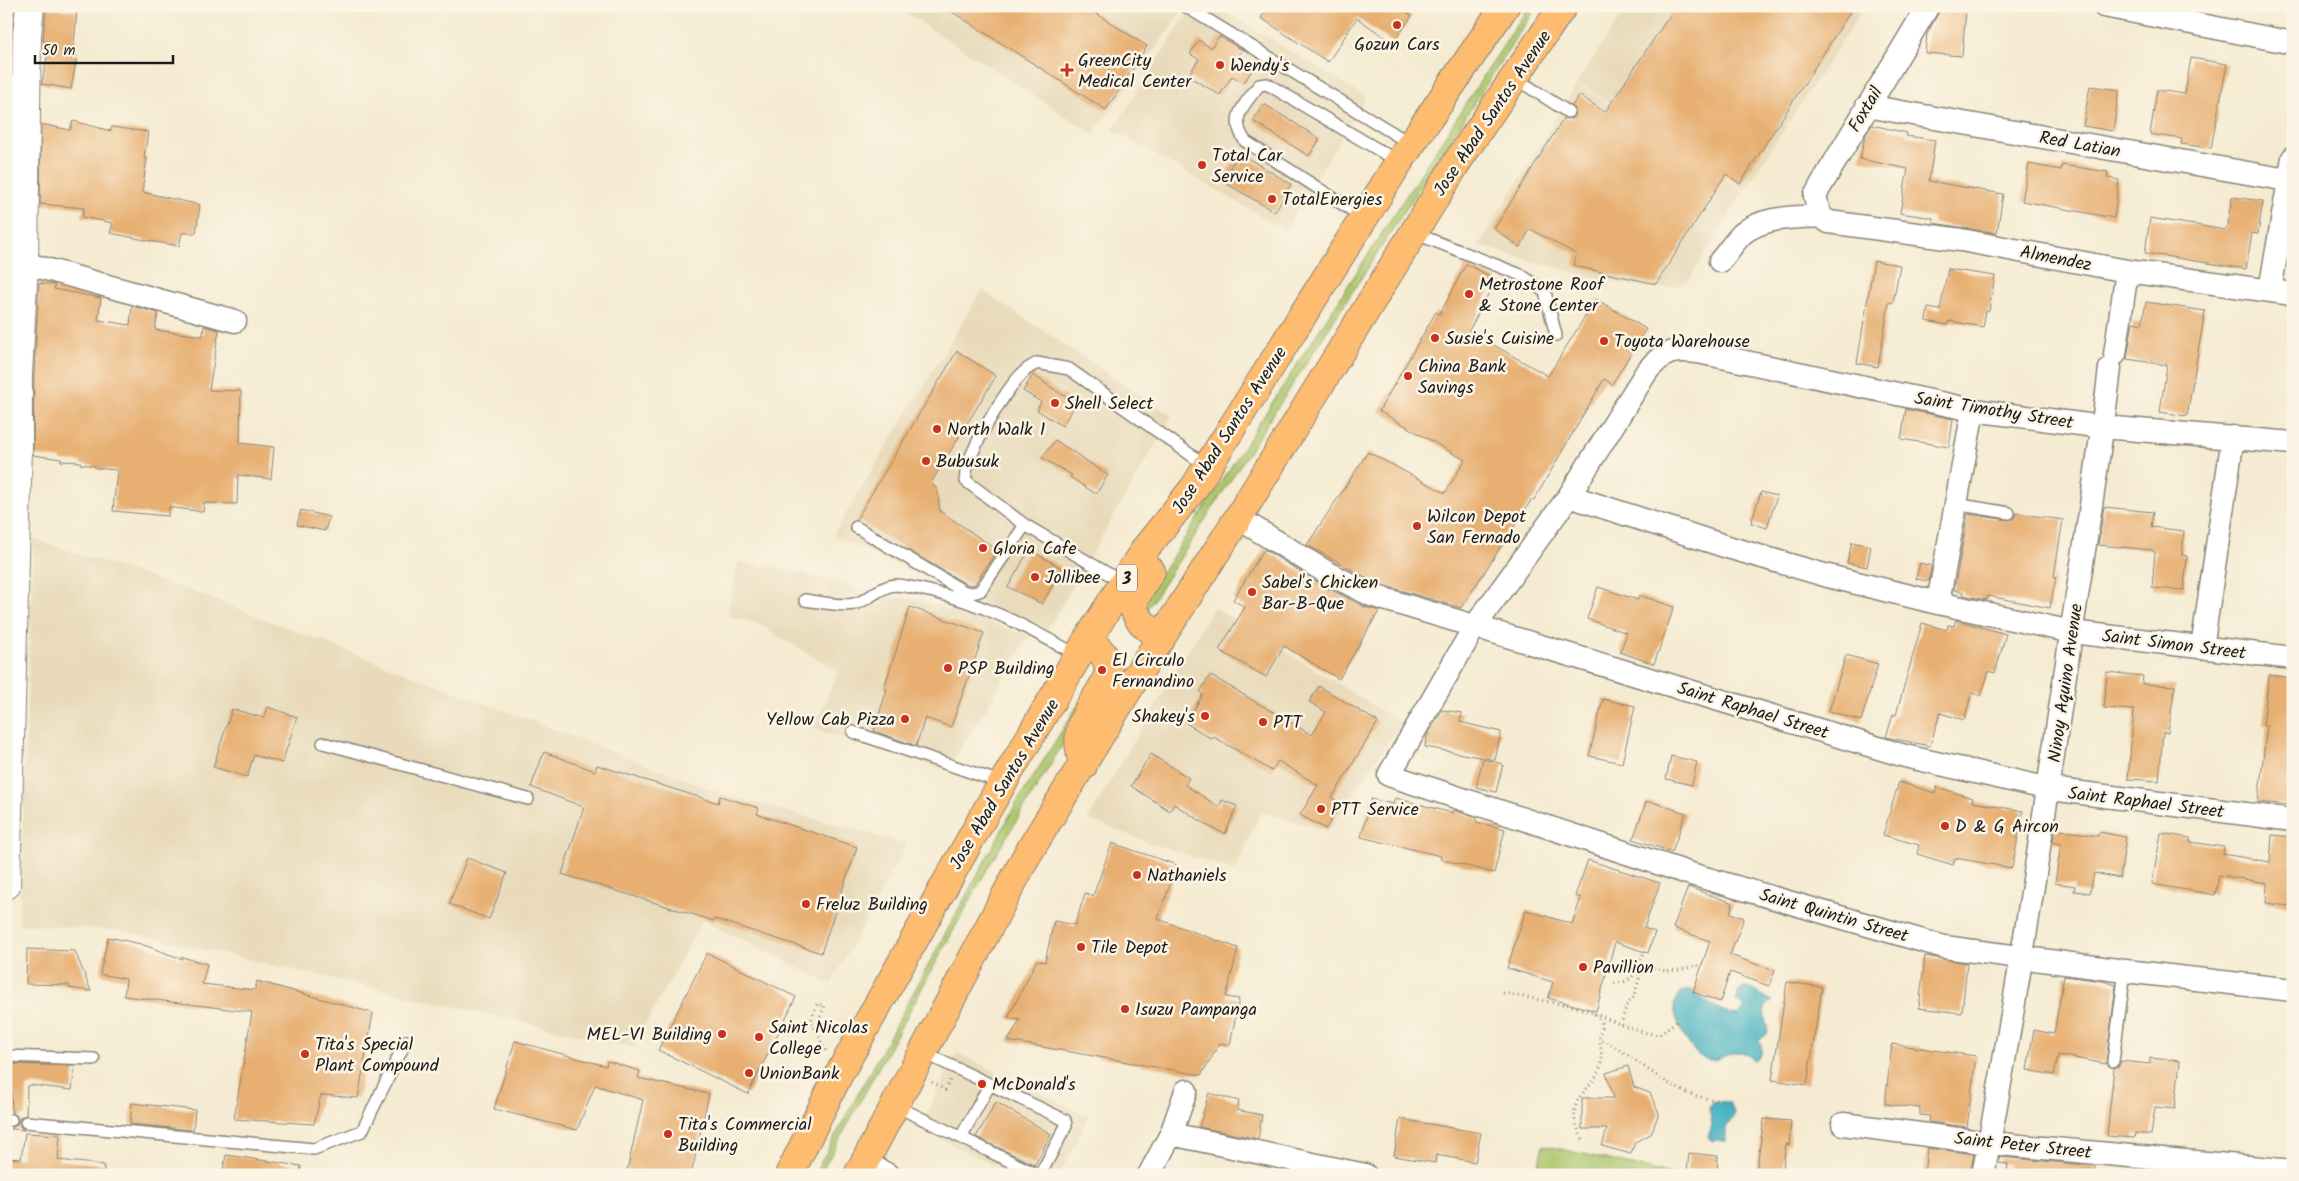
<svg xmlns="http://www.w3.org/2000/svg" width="2299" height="1181" viewBox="0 0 2299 1181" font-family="Kalam,sans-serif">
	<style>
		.built { fill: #e8daba }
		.green { fill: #abc66c; stroke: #647144 }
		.water { fill: #47b4c3; stroke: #326870 }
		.building { fill: #e7af71 }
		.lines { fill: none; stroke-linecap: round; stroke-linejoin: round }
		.service-casing { stroke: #888477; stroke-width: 14 }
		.minor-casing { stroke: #888477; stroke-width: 25 }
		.tertiary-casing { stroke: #888477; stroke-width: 30 }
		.trunk-casing { stroke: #888477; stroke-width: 30 }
		.path { stroke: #888477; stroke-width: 3; stroke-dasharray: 1 4; stroke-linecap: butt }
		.service { stroke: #fff; stroke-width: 11 }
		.minor { stroke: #fff; stroke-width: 22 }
		.tertiary { stroke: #fff; stroke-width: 28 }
		.trunk { stroke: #fdbc70; stroke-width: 28 }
		.poi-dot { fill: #c8321e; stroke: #fcf5e5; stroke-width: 2 }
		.labels { text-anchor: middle; stroke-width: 5; stroke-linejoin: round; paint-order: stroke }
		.shield { fill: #fcf5e5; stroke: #5f5d58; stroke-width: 1 }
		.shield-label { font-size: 16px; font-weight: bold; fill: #1c1c1c }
		.poi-label { font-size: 18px; fill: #1c1c1c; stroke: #fcf5e5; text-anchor: start }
		.street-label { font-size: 18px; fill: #1c1c1c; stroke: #fcf5e5 }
	</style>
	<rect width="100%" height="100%" fill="#fcf5e5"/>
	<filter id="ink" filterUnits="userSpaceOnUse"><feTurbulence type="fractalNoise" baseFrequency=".02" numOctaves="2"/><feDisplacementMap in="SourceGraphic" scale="10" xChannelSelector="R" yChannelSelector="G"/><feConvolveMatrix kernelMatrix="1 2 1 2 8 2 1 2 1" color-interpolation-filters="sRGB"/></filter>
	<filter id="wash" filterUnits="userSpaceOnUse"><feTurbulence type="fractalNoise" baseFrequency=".0096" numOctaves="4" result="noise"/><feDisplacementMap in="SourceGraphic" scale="20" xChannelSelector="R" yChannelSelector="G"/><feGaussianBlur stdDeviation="1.12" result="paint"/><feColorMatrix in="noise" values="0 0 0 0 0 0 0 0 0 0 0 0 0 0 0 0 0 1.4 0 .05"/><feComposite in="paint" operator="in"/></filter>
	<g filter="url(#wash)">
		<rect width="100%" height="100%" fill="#f5ebd2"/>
		<path class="built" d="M896,6H1186L1093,134Z
			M1192,6H1216L1366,97L1285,230L1113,130Z
			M1628,6H1865L1745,189L1577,82Z
			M1577,84L1744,191L1689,280L1676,286L1662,288L1619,283L1544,265L1479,245Z
			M982,290L1172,416L1046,632L833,535Z
			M33,539L199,594L723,794L907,844L831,984L703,920L633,1047L124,931L19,924Z
			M738,562L775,567L883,595L920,600L1029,636L976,725L946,770L814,729L838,671L758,624L727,616Z
			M1214,607L1401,723L1328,831L1261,812L1235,871L1153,844L1088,819Z
			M957,1053L1089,1116L1059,1175H1013L919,1128Z"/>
		<path class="green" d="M1529,6H1537L1148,608L1142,604Z
			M1096,676L1072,729L986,871L820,1175H814L1016,804Z
			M1543,1145L1676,1175H1536Z"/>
		<path class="water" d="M1743,987H1747L1773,1001C1758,1009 1767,1020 1768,1033L1759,1041C1763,1049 1763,1054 1756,1060C1749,1058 1747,1052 1739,1052C1727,1052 1716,1064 1705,1059C1690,1053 1675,1022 1674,1007C1674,1001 1677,997 1680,992L1691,990C1704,1000 1721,1013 1739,1015L1745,1007L1736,1001L1739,990Z
			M1715,1101L1729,1102L1735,1114L1726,1128V1142L1717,1140L1712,1141L1708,1137L1712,1125L1709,1108Z"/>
		<g id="blocks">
			<path class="building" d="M6,6H14L11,38L6,37Z
				M943,6H1084L1147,46L1106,110Z
				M1269,6H1398L1412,16L1393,43L1357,18L1328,62L1261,18Z
				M1676,6H1854L1740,184L1726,174L1656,284L1574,266L1576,254L1530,229L1520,247L1494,229L1564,118L1571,119L1575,116V109L1572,106L1579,95L1605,112Z
				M46,8L77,11L73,55L77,56L71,89L42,84L50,42L43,41Z
				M1941,8L1966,10L1962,56L1925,53L1927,34Z
				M1219,36L1242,50L1236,60L1252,70L1244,83L1232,76L1220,95L1188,76L1199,59L1190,54L1199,40L1211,48Z
				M2191,58L2227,64L2211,148L2181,144L2182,139L2150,134L2157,90L2185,94Z
				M2090,86L2119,90L2113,131L2083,126Z
				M1264,104L1320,139L1309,156L1253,121Z
				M73,121L111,131L112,127L148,132L144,158H147L142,192L200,205L196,233H182L179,246L145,240L110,233L113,223L82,217L84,208L40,204L41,124L70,130Z
				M1872,125L1907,133L1906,136L1935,140L1929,181L2003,194L1997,233L1933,223V218L1900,213L1908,169L1860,159L1865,136Z
				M6,154H10L9,200H6Z
				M1244,156L1291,184L1275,212L1222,181L1235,159L1241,162Z
				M2029,164L2061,170L2062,165L2108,172L2107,178L2119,180L2114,218L2022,201Z
				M2232,197L2263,201L2258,234L2252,233L2246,269L2145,253L2150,218L2226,230Z
				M1874,261L1900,265L1893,303L1889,302L1878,367L1857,363Z
				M1466,264L1496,279L1469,331L1548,376L1596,299L1646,329L1612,384L1604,379L1534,500L1532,499L1461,608L1376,583L1307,545L1368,452L1445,493L1465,460L1379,411L1436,312L1440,314Z
				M1948,269L1995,276L1989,311H1986L1983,327L1949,321L1948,325L1926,321L1928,308L1940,310Z
				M39,283L55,285L54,289L101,298L98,320L130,325L132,306L158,313L155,330L203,336L204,326L219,330L209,390L241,391L240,443L274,447L271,479L238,475L237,504L204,503L203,512L169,507L168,516L113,511L117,470L95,468V466L80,464L81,462L61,461V459L33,455L34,374Z
				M2146,302L2205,311L2187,416L2160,412L2167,365L2127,359L2133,322L2142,324Z
				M957,351L996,376L931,483L937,489L940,511L997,550L975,584L972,585L966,584L856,520Z
				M1033,375L1076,404L1062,426L1037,410L1041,402L1023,391Z
				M1906,409L1953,419L1949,447L1901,439Z
				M1055,440L1108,475L1096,494L1070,477L1072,475L1042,458Z
				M1761,492L1777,496L1767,528L1751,523Z
				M2104,507L2153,512L2151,527L2184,531L2182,555L2187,556L2184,590L2152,588L2155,552L2152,550L2098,545Z
				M301,510L329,517L325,531L297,525Z
				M2016,513L2063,520L2054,576L2056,577L2050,608L1988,596L1987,600L1963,595L1964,592L1954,590L1968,514L2008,520L2014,518Z
				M1852,542L1871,546L1867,567L1847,563Z
				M1264,549L1320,584L1365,607L1379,611L1339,679L1284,646L1266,677L1219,650L1245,607L1233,600Z
				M1028,552H1033L1062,568L1042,604L1008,587Z
				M1920,563L1931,566L1929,581L1916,579Z
				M1598,587L1638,600L1639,595L1674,607L1654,664L1620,652L1627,633L1587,619Z
				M910,607L984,633L951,727L925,718L916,746L874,731L887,689L884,688Z
				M1956,620L2006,634L1995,673L1989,671L1981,696L1972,693L1964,720L1940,713L1930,746L1886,737L1893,715H1896L1922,623L1947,630L1948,625L1954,626Z
				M1846,655L1878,664L1861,721L1829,711Z
				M2107,672L2143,676L2142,684L2175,686L2168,733L2163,732L2159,781L2128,779L2134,710L2104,708Z
				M1210,675L1312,735L1326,712L1309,702L1319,686L1378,722L1332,798L1341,803L1326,829L1300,815L1318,785L1278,761L1272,771L1214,737L1212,739L1186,723L1203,694L1200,692Z
				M2269,675L2293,678V783L2289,805L2258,802L2267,726H2263Z
				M1603,699L1635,706L1622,763L1589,756Z
				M268,707L297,717L282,763L254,755L247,777L213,767L232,709L264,718Z
				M1442,710L1462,713L1460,722L1501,732L1495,760L1425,747L1427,736Z
				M544,752L595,771L597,765L718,803L720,796L759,808L757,814L857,847L821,953L715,919L714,921L562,874L584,807L531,787Z
				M1151,754L1189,778L1185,785L1219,807L1222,800L1237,806L1225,834L1210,827L1174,804L1170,811L1131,786Z
				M1671,756L1697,762L1692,785L1666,779Z
				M1483,759L1503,764L1496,792L1476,787Z
				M1899,782L1935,793L1936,787L1973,798L1972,802L2023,811L2012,868L1955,858L1953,865L1917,854L1919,845L1883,835Z
				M1395,798L1452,813L1453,810L1477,818L1476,822L1505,829L1494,873L1440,859L1441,856L1361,837L1371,799L1393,804Z
				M1646,802H1652L1686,813L1672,852L1633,839Z
				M2055,829L2098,836L2099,832L2126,837L2120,878L2094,873L2090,893L2074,891L2075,886L2055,883L2061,844L2053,842Z
				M2161,833L2190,838V842L2224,847L2223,854L2270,862L2272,835L2293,837V864L2289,906L2266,903L2267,883L2219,875L2215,895L2152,884Z
				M1112,843L1177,865L1158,919L1238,948L1226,997L1239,999L1230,1045L1220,1043L1201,1075L1008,1041L1020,1020L1008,1018L1037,960L1045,962L1054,921L1075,925L1085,893L1093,896Z
				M467,858L507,873L489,919L449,904Z
				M1588,860L1660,883L1644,928L1655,932L1648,953L1615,942L1596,1011L1548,998L1553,982L1507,968L1526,910L1572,924L1581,898L1575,896Z
				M1688,887L1733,903L1730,913L1744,918L1730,955L1775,971L1769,986L1730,972L1720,1002L1693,992L1710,941L1673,928Z
				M108,937L141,944L182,959V957L207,964L202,984L255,990L257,981L373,1013L358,1098L321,1095L314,1124L234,1119L252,1012L124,996L126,979L100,974Z
				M27,949L75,951L91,991L69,988V985L26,984Z
				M707,953L796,997L748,1094L658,1050Z
				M1925,956L1967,963L1962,1013L1919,1008Z
				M2064,976L2103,981L2116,985L2106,1064L2058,1055L2054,1075L2027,1070L2034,1030L2054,1034Z
				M1787,982L1822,987L1807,1085L1772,1080Z
				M515,1041L606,1066L607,1061L640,1071L638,1078L709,1094L691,1175H626L643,1100L595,1085L577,1130L494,1109Z
				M1892,1044L1976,1056L1967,1127L1929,1122L1930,1116L1920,1115V1108L1885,1104Z
				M2150,1058L2180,1061L2175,1109L2155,1107L2151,1135L2135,1133L2134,1138L2107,1136L2114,1068L2119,1066L2121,1061L2150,1064Z
				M10,1064L75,1066L72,1090L31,1085L27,1087L26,1115L20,1117L19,1122L21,1128L25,1130L11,1129L17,1124L18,1120L17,1116L12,1113Z
				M1628,1066L1634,1087L1650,1093L1659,1113L1651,1134L1635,1142L1631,1154L1602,1146L1607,1129H1582V1098H1614L1606,1073Z
				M1209,1093L1239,1101L1237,1110L1262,1115L1258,1139L1199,1127Z
				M996,1102L1051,1134L1035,1165L976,1137Z
				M132,1103L195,1110L193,1130L130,1124Z
				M1400,1119L1481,1133L1475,1162L1436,1155L1435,1163L1394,1156Z
				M1764,1119L1791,1121L1789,1145L1786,1144L1782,1175L1756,1172Z
				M25,1133L60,1135L58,1160L104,1165V1175H6V1158L21,1159Z
				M1927,1148L1974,1154L1970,1175H1924Z
				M1689,1153L1718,1156L1717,1173L1687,1171Z
				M226,1155L301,1166L300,1175H222Z
				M2000,1157L2095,1166L2094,1175H2007L2008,1164L1999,1163Z"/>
		</g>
	</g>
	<g filter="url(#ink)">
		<use href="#blocks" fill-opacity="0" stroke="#888477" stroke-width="1"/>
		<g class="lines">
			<defs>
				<path id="service" d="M1185,6L1411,144
					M1515,78L1568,112
					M1364,218L1245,141C1229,116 1244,106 1259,85L1267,84L1399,162
					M1414,233L1521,275L1545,292L1556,335
					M1955,504L2009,513
					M856,527L963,591L972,593L980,591L1025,525
					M1124,583L1025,525L966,481C960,464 1008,384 1024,372C1027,368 1033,366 1037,363L1069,369L1208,467
					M805,600C818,602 842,607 854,604C869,601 879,586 895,585C906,585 918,589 929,591C984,603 1030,629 1079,656
					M853,732L1003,783
					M323,743L528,799
					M922,1052L1065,1120L1066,1126L1040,1175
					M6,1056L94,1059
					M2113,1061L2125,971
					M894,1105L1038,1175
					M6,1120H11
					M26,1122L314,1149L362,1131L406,1041
					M961,1137L990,1084"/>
				<path id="minor" d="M2104,6L2293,43
					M1867,106L2293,181
					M1820,216L1829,222L1961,240L2127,271L2293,294
					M1820,216L1815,196L1821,185L1928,6
					M1720,261C1727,253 1734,242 1742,234C1763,216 1794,218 1820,216
					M24,263L235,321
					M2270,290L2293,158
					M2115,354L2127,271
					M2293,443L2103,427L1973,410L1698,352C1673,349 1664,351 1647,371L1569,496L1475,626L1389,775L1691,874L1944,947L2125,971L2293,990
					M1569,496L1731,548L1828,576L1938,603L2072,632L2293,658
					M1238,518L1326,572L1371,595L1905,756L2050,789L2293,820
					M1938,603L1973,410
					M2202,648L2233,437
					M1843,1124L1989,1143L2293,1171
					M1171,1134L1365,1175
					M864,1162L888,1175
					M1149,1175L1171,1134L1186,1091
					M1983,1175C2018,993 2045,811 2072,628C2085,542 2100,455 2110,368"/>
				<path id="tertiary" d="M6,885L18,447V374L24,263L27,35L30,6"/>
				<path id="trunk" d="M1151,571C1128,607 1126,611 1161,639
					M1083,766C1080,752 1077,738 1082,724C1095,687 1131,673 1088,639
					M789,1175L838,1076L936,901L988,808L1088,639L1145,549L1194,488L1399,162L1505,6
					M858,1175L1027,855L1134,680L1238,518L1459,159L1563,6"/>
			</defs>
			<use href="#service" class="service-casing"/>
			<use href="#minor" class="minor-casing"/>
			<use href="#tertiary" class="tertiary-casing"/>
			<use href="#trunk" class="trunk-casing"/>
			<path class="path" d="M1643,954L1639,964L1644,965
				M1614,983C1629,983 1634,977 1639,964
				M1503,993L1576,1007L1594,1013L1602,1024L1599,1039C1630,1052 1654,1078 1685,1092C1699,1098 1718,1100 1734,1105
				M1594,1013C1616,1023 1636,1032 1659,1035L1678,1020
				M818,1021L825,1006L817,1004L811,1021L826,1051
				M1621,1025L1626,1006L1633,998L1644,965L1665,971L1680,970L1700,965
				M932,1082L945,1090L950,1080
				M1583,1139C1557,1094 1598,1094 1602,1059C1602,1053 1600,1046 1600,1040"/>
			<use href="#service" class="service"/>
			<use href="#minor" class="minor"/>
			<use href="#tertiary" class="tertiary"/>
			<use href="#trunk" class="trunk"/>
		</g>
	</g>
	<g class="poi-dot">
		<circle cx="1397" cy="25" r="5"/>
		<circle cx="1220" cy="65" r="5"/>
		<path d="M1064.5 62.5h5v5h5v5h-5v5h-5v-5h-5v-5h5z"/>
		<circle cx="1202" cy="165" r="5"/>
		<circle cx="1272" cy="199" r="5"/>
		<circle cx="1469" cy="294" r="5"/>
		<circle cx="1435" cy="338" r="5"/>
		<circle cx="1604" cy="341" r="5"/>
		<circle cx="1408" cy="376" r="5"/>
		<circle cx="1055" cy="403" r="5"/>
		<circle cx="937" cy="429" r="5"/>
		<circle cx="926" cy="461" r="5"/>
		<circle cx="1417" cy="526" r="5"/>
		<circle cx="983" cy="548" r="5"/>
		<circle cx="1035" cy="577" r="5"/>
		<circle cx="1252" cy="592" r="5"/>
		<circle cx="948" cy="668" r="5"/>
		<circle cx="1102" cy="670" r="5"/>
		<circle cx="1205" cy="716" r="5"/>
		<circle cx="905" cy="719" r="5"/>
		<circle cx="1263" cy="722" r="5"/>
		<circle cx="1321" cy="809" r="5"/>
		<circle cx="1945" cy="826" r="5"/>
		<circle cx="1137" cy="875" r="5"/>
		<circle cx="806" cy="904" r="5"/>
		<circle cx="1081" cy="947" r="5"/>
		<circle cx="1583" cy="967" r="5"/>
		<circle cx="1125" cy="1009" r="5"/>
		<circle cx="722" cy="1034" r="5"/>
		<circle cx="759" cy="1037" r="5"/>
		<circle cx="305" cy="1054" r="5"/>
		<circle cx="749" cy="1073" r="5"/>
		<circle cx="982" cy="1084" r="5"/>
		<circle cx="668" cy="1134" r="5"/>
	</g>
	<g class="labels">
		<rect class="shield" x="1117" y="564.5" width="20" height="27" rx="4"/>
		<g class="shield-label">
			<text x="1127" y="584">3</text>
		</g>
		<g class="poi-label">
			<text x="1397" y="50" text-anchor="middle">Gozun Cars</text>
			<text x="1078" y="66">GreenCity<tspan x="1078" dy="21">Medical Center</tspan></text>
			<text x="1230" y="71">Wendy's</text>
			<text x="1212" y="161">Total Car<tspan x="1212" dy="21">Service</tspan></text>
			<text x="1282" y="205">TotalEnergies</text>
			<text x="1479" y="290">Metrostone Roof<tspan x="1479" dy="21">&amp; Stone Center</tspan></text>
			<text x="1445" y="344">Susie's Cuisine</text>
			<text x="1614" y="347">Toyota Warehouse</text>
			<text x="1418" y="372">China Bank<tspan x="1418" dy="21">Savings</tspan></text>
			<text x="1065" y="409">Shell Select</text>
			<text x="947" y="435">North Walk 1</text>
			<text x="936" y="467">Bubusuk</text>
			<text x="1427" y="522">Wilcon Depot<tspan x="1427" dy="21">San Fernado</tspan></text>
			<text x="993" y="554">Gloria Cafe</text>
			<text x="1045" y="583">Jollibee</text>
			<text x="1262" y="588">Sabel's Chicken<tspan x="1262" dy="21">Bar-B-Que</tspan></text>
			<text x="1112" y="666">El Circulo<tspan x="1112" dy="21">Fernandino</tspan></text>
			<text x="958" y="674">PSP Building</text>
			<text x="1195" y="722" text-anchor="end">Shakey's</text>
			<text x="895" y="725" text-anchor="end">Yellow Cab Pizza</text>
			<text x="1273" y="728">PTT</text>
			<text x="1331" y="815">PTT Service</text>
			<text x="1955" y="832">D &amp; G Aircon</text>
			<text x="1147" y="881">Nathaniels</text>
			<text x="816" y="910">Freluz Building</text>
			<text x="1091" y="953">Tile Depot</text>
			<text x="1593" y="973">Pavillion</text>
			<text x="1135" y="1015">Isuzu Pampanga</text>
			<text x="769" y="1033">Saint Nicolas<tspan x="769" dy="21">College</tspan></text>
			<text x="712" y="1040" text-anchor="end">MEL-VI Building</text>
			<text x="315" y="1050">Tita's Special<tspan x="315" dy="21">Plant Compound</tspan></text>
			<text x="759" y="1079">UnionBank</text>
			<text x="992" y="1090">McDonald's</text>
			<text x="678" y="1130">Tita's Commercial<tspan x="678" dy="21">Building</tspan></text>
		</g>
		<g class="street-label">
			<text transform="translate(1865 109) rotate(-59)" y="6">Foxtail</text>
			<text transform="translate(1492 113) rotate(-56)" y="6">Jose Abad Santos Avenue</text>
			<text transform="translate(2080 144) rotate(10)" y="6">Red Latian</text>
			<text transform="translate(2056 258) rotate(11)" y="6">Almendez</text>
			<text transform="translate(1994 410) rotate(9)" y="6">Saint Timothy Street</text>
			<text transform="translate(1229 430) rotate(-57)" y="6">Jose Abad Santos Avenue</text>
			<text transform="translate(2174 644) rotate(7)" y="6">Saint Simon Street</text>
			<text transform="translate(2065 683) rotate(-82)" y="6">Ninoy Aquino Avenue</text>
			<text transform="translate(1753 710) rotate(17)" y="6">Saint Raphael Street</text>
			<text transform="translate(1004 784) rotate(-59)" y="6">Jose Abad Santos Avenue</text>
			<text transform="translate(2146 802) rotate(7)" y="6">Saint Raphael Street</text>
			<text transform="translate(1834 915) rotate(16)" y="6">Saint Quintin Street</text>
			<text transform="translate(2023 1145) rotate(6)" y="6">Saint Peter Street</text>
		</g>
	</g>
	<rect width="2299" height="1181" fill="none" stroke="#fcf5e5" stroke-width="25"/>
	<path d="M35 55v8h138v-8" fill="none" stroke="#1c1c1c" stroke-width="2.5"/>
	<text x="42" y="55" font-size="15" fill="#1c1c1c" stroke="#fcf5e5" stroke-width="4" paint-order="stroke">50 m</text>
</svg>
